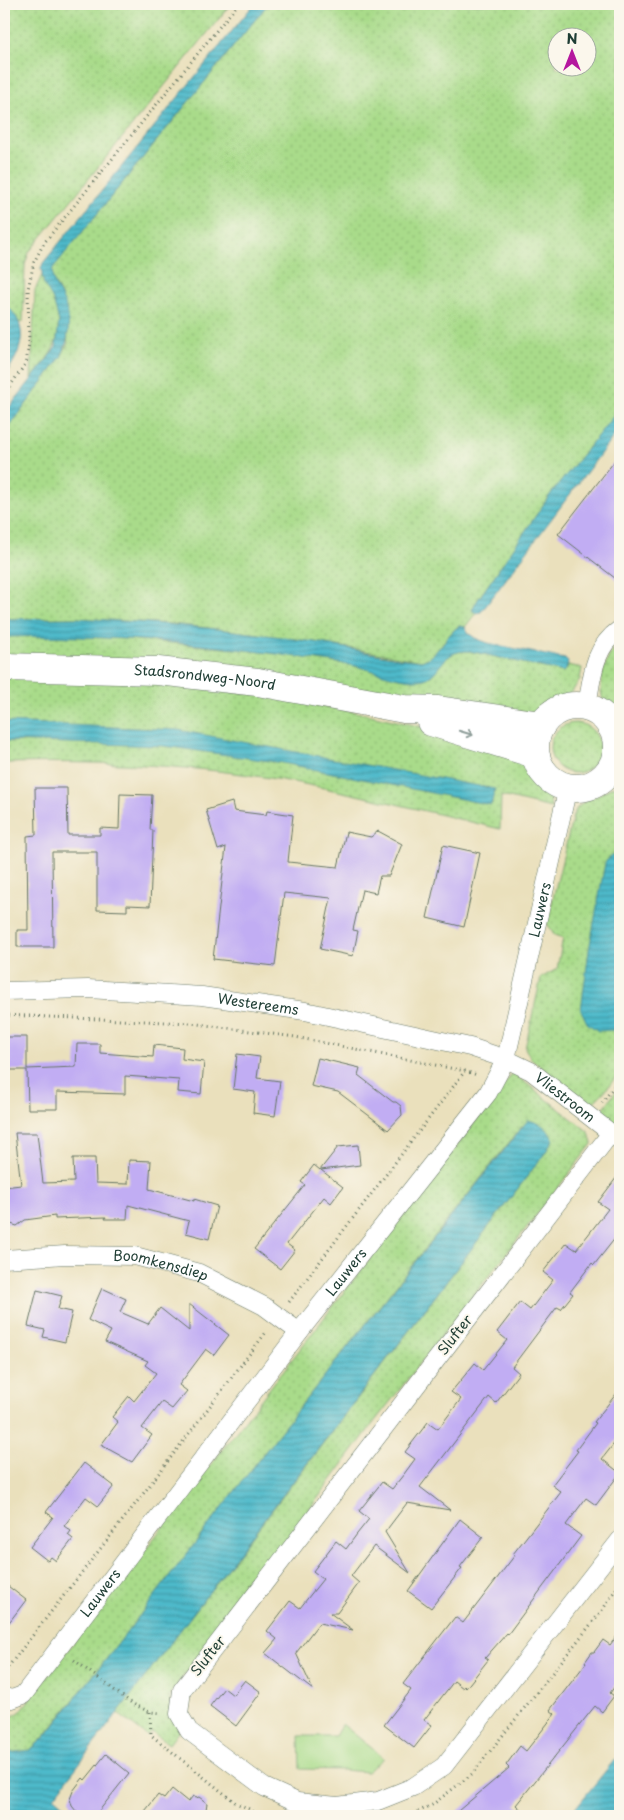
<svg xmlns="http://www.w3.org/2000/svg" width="624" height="1820" viewBox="0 0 624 1820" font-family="'Playpen Sans',sans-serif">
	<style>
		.grass { fill: url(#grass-dots); stroke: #648c5f; fill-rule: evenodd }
		.park { fill: #a9db8a; stroke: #648c5f }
		.water { fill: url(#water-rules); stroke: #367b7f }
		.building { fill: #c1adf3 }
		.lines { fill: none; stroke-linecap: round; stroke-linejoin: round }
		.minor-casing { stroke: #667664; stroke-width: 19 }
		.primary-casing { stroke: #667664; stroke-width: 29 }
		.path { stroke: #667664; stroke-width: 3; stroke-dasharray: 1 4; stroke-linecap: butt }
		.minor { stroke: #fff; stroke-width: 18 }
		.primary { stroke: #fff; stroke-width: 28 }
		.oneway { stroke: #8f9e9a }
		.labels { text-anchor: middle; stroke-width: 4; stroke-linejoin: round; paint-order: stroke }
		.street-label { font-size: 14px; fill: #1f3d34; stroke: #fbf7ec }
	</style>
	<defs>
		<pattern id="grass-dots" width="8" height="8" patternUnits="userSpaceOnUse" patternTransform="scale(1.25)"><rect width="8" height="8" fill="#a9db8a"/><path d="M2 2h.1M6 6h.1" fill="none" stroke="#91bd78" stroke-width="1.8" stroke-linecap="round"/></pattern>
		<pattern id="water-rules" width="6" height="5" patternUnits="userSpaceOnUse" patternTransform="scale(1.25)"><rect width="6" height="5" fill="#4eb9ca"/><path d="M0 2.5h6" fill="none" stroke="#4098a5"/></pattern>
	</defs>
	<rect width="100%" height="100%" fill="#fbf7ec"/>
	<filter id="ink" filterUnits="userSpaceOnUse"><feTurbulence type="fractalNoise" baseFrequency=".02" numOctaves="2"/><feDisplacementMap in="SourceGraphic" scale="10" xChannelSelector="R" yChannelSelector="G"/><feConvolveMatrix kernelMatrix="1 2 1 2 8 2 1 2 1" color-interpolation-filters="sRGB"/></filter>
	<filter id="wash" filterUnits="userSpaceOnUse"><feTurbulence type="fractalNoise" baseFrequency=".0096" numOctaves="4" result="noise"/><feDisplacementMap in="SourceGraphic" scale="20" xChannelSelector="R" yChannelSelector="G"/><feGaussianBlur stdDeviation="1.12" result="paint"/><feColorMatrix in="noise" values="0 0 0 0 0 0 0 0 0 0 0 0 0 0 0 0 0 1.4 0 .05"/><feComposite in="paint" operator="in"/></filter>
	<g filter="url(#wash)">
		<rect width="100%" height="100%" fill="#eae0bc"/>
		<path class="grass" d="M4,4H231L29,252L25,265L23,322L20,323L4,303Z
			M268,4H620V408L550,495L475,604L473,610L476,613L465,627L459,626C445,636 439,655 422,661L315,642L235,631L172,624L76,618L4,619V434L61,357L68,343L61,295L53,280L52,273L53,268ZM556,38H586V68H556Z
			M42,275C45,285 51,293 54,303C67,336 51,355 31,379L35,290Z
			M53,635L128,639L266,652L353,665L413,680L431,676C443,661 449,649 470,651L563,672L566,670L568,665L582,668L580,679L572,692L535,713L4,655V637Z
			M620,642V672L617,685L620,700V721C615,714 607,709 603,700C597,683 606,654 620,642Z
			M4,677L134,681L264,695L366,714L440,731L523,761L546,792L550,800L551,808L501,796L500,829C433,813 366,796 299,783C202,765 102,761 4,763Z
			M550 748a25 25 0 1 1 50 0a25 25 0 1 1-50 0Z
			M620,783V855L618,854L614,1030L620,1025C620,1035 623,1061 620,1069C618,1077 596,1102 589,1105L536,1063L530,1057L525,1048L541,978L557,969L563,938L554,935L547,923L573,816L577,808L584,802Z
			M513,1073L589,1132L592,1144L375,1421L203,1653C196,1662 172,1687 170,1697C169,1709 175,1720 179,1731L169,1744L152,1732L147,1736L117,1713L545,1153L552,1140L522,1126L277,1436L108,1657L43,1738L30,1750L8,1753L4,1752V1713L11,1717L20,1712Z
			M620,1086V1129L600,1113Z"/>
		<path class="park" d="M342,1724L384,1758L367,1772L343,1770L300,1769L299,1736H335Z"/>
		<path class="water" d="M254,4H268L53,268C49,283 63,294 66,308C71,325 68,342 61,357L4,434V414L46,361L56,347L59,321L53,300L44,284L41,269L43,263Z
			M4,303C31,326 23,351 4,376Z
			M620,408V428L485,607L481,612L476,613L472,610L475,604L550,495Z
			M76,618C156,623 235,629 314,642C350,648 386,658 422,661C439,655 445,636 459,626L465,627L468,633L475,638L488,643L565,659L568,662L566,670L563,672L470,651C436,649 443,682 414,680C396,679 372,670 355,666C336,662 317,660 298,657C201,643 102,634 4,637V619Z
			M4,722L178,730L495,789L491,805L283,763L164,746L4,741Z
			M618,854L620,855V1025L614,1030L598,1031L587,1023L581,1010L589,950L605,863L610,856Z
			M528,1120C541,1123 548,1127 553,1140L545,1153L279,1500L54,1797L75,1816H4V1752L9,1753L30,1750L44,1738L108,1657L277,1436Z
			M620,1753V1816H568L573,1811Z"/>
		<g id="blocks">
			<path class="building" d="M620,454V582L558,534Z
				M35,788H67L68,835H100V828L119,829L120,794L152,795L150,830H153L150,906L127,905V911L97,910V852H52L53,947H17V930H28L27,836L36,835Z
				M232,802L234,811L266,815L267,811L293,815L288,862L338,867L346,832L371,837L378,831L402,844L389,876H380L376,893L362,890L353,930L358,931L353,956L320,949L331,898L284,893L275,966L213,959L226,847L218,850L206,810Z
				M443,845L480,853L464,927L427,918Z
				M5,1037H27V1069L76,1067L77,1044H100V1053L153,1057L154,1045L183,1048L182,1059L204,1062L201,1094L178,1092L179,1080L125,1076V1094L57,1092V1109H28L27,1070H6Z
				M237,1054L260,1057L257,1078L280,1081L275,1116L253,1113L255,1092L233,1089Z
				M318,1058L360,1068L358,1075L393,1102H396L401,1106L402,1115L388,1130L338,1092L311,1086Z
				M15,1133H37L43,1183L74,1182L73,1158H95L96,1183L128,1184L129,1160L151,1161L149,1189L194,1201V1199L217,1206L209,1239L186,1233L189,1221L128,1205L127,1219H105L106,1217L55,1219V1216L25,1220L17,1226L5,1222L4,1187L21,1185Z
				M358,1145L360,1165L321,1170L343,1187L331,1203L324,1197L287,1244L295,1250L280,1269L254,1249L305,1185L301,1182L314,1165L320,1170L338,1147Z
				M620,1173V1232L594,1265L592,1263L570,1292L573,1294L561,1309L557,1307L512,1367L519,1373L496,1403L489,1397L420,1487L450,1510L407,1503L385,1532L410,1573L374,1546L351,1576L359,1583L337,1613H330L353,1630L319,1623L296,1653L313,1690L265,1653L277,1639L267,1631L290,1601L300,1608L311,1594L323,1579L313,1571L336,1541L346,1549L357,1534L369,1519L359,1511L382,1482L392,1489L404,1474L415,1459L405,1452L428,1422L438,1429L461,1399L451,1392L475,1363L483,1370L507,1340L497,1332L520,1302L530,1310L553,1280L543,1272L566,1243L576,1250L588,1235L608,1209L598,1202Z
				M102,1288L126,1299L120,1312L148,1324L160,1308L189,1331V1304L229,1335L214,1355L206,1349L179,1385L187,1391L172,1409L162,1402L142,1428L152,1435L132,1462L101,1445L118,1422L112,1417L129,1396L134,1401L156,1373L145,1365L148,1361L105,1342L111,1331L88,1320Z
				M37,1290L62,1296L58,1309L72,1312L65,1342L43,1337L45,1330L28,1326Z
				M620,1389V1436L602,1459L620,1473L596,1505L586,1498L566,1525L581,1536L508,1634L507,1633L485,1658L488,1660L466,1688L464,1686L463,1688L454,1681L424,1720L432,1725L414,1748L384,1725L411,1690L403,1684L455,1617L463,1623L515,1555L513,1554L561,1492L552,1485L578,1451L576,1450L596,1423L594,1422Z
				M84,1463L114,1486L98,1506L86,1497L64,1526L71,1531L68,1535L73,1539L56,1561L51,1557L48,1561L30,1547L53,1517L46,1512Z
				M460,1519L483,1537L460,1567L462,1568L431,1608L408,1591Z
				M4,1583L26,1600L4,1629Z
				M620,1632V1679L610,1693L614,1696L602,1712L595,1706L516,1805L528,1816H452L509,1768L506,1765L520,1746L526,1751L555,1714L550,1710L586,1663L585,1662L592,1652H594L603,1640L610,1645Z
				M245,1680L261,1692L236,1726L210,1706L224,1688L233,1695Z
				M106,1754L129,1773L95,1816H80L72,1806L70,1799L73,1791L83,1778L85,1780Z
				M172,1789L188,1802L193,1796L196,1798L199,1797L207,1803L205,1816H141L158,1795L164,1799Z"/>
		</g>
	</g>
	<g filter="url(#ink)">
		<use href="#blocks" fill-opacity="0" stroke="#667664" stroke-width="1"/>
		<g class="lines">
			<defs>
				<g id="minor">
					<path d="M587,707C592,676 593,648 620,629"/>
					<path id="s1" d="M4,991L88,989L202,996L305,1011L470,1047L506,1059L531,1071L620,1140"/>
					<path d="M611,1133L182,1690L179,1714L189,1731L264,1787L297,1802L337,1806L378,1801L413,1787L444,1766L620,1540"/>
					<path id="s2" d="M4,1259L65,1255L135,1256L199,1273L264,1306L299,1332"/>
					<path id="s3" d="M4,1697L12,1699L23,1695L299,1332L488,1093L506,1059L568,787"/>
				</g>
				<g id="primary">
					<path id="s4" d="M4,667L158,671L258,682L404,709L438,710L541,725"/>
					<circle cx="576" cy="747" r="41"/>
					<path d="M431,722L535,754"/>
				</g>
			</defs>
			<use href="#minor" class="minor-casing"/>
			<use href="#primary" class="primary-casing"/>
			<path class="path" d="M4,395L26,363L29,343L28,289L34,262L44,243L238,4
				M4,1015L190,1023L295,1037L465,1071L477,1075
				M602,1103L620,1078
				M289,1302L465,1071
				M74,1660L133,1704L150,1712L161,1713
				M4,1664L8,1667L140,1498L267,1331
				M150,1712L151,1735L236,1803L265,1816
				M409,1816L432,1805L472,1774L603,1609L620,1583"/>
			<use href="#minor" class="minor"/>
			<use href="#primary" class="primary"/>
		</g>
		<defs><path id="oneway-shaft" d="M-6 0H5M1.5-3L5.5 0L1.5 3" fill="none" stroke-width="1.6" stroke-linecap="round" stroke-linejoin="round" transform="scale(1.25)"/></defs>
		<use class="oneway" href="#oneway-shaft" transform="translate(466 733) rotate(17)"/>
	</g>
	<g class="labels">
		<g class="street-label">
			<text dy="5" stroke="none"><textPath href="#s4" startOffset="201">Stadsrondweg-Noord</textPath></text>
			<text dy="5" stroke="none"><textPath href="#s3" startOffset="972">Lauwers</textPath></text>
			<text dy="5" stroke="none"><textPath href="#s1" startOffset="255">Westereems</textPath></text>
			<text dy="5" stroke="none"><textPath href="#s1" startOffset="580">Vliestroom</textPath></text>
			<text dy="5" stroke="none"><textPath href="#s2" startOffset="158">Boomkensdiep</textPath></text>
			<text dy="5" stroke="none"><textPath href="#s3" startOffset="552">Lauwers</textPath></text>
			<text transform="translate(455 1335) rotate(-52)" y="5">Slufter</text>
			<text dy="5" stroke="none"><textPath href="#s3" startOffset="148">Lauwers</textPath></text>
			<text transform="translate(208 1656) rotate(-52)" y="5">Slufter</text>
		</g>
	</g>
	<rect width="624" height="1820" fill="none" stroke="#fbf7ec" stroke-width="20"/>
	<g transform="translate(572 52)"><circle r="24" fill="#fbf7ec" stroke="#a3ada2"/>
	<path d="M0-4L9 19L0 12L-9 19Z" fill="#b5179e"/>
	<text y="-8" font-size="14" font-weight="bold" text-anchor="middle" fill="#1f3d34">N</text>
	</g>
</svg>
